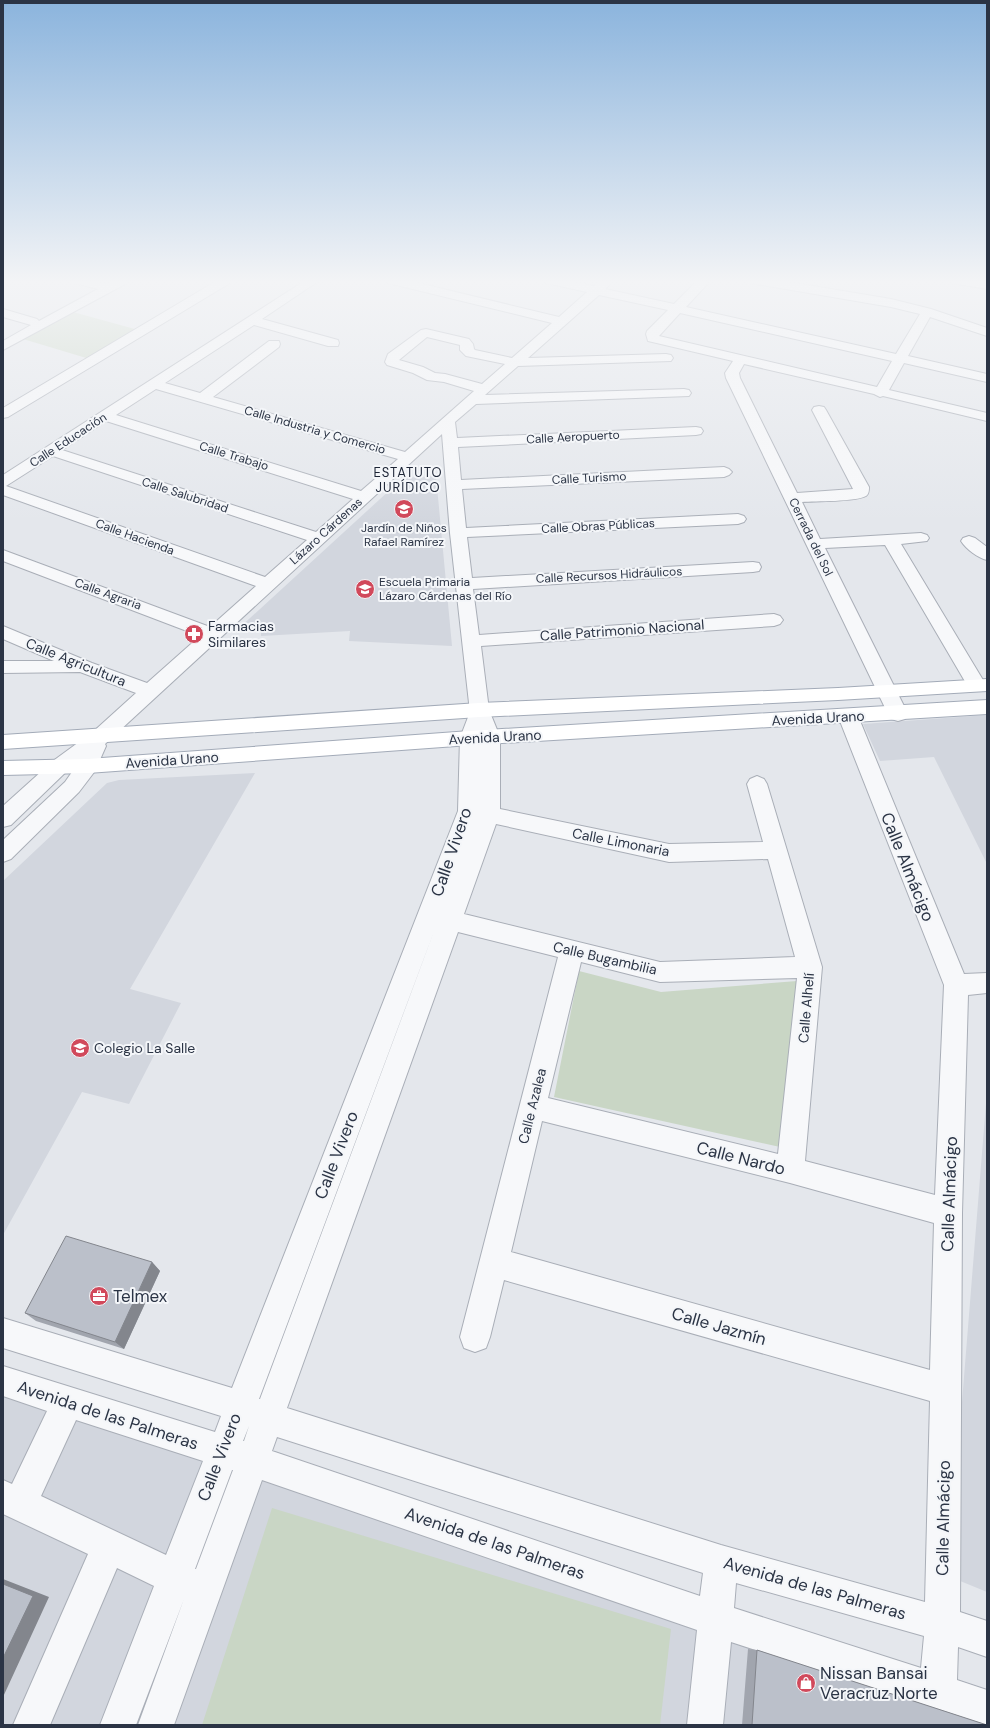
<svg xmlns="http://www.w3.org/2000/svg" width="990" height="1728" viewBox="0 0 990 1728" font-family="'DM Sans',sans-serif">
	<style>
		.built { fill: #d2d6de }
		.green { fill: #c9d6c5 }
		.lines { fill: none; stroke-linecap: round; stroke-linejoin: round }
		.minor-casing { stroke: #a9aeb7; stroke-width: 2 }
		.major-casing { stroke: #a3abb8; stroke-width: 2 }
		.minor { fill: #f7f8fa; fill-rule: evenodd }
		.major { fill: #fff; fill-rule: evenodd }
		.wall { fill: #a1a5ae }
		.shaded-wall { fill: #83868d }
		.building { fill: #bbc0ca; stroke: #83868d }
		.labels { text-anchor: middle; stroke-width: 4; stroke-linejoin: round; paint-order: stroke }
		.far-street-label { font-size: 12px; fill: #2b3445; stroke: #f4f6f9 }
		.far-poi-label { font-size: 12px; fill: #2b3445; stroke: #f4f6f9 }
		.far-neighbourhood-label { font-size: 13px; letter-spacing: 1px; fill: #1d2536; stroke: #f4f6f9 }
		.poi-label { font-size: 14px; fill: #2b3445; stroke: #f4f6f9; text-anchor: start }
		.street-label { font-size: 14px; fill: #2b3445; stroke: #f4f6f9 }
		.near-street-label { font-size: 17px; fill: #2b3445; stroke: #f4f6f9 }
		.near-poi-label { font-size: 17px; fill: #2b3445; stroke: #f4f6f9; text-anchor: start }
	</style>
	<rect width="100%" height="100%" fill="#e4e7ec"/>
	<path class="built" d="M436,476L452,646L349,641L350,631L261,636V629L237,630L403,478Z
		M987,715V864L934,757L880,761L863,724Z
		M255,773L130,989L181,1003L129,1104L82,1092L3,1235V881L107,783L119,780Z
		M987,1091V1592L948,1576Z
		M3,1392L987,1725H3Z"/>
	<path class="green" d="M73,312L142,331L93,360L23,339Z
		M579,971L661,992L797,981L780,1147L554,1097Z
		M272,1508L671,1629L660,1725H202Z"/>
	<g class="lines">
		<defs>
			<path id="minor" d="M73,280H92L107,284L114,280H129L127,283L3,350V341L31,325L3,317V309L37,319L39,321L98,289L75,283Z
				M218,280H232L230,283L8,417L3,418V408Z
				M306,280H320L262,319L338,340L339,343L338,346H328L254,325L165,383L200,393L269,341H279L280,344L279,347L213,397L405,452L474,391L444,382L427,380L413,373L387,365L385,362L388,354L421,330L426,329L469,339L473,344L474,349L475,350L512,358L552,323L388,283L386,280H406L559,317L587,292L546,283L544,280H566L594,286L601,280H614L605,289L674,304L698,280H711L686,307L896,354L920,314L891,307L756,284L752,283L750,280H777L891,299L931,309L987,328V336L930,317L908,356L987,374V382L904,363L889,390L987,413V421L883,396L880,397L874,394L744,364L739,373L740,378L797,493L853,489L812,410L814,407L819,406L824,407L826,410L869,487C869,490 869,494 866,496C856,502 815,501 802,502L820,539L921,533L927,535L929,538L927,541L901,544L986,685L984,690L977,691L970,690L885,545L825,548L908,714L905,719L898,721L891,719L888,714L726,378L725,373L733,361L648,341L646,334L647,331L668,310L599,295L528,358L666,354L671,355L673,358L671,361L518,366L485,395L684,389L689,390L691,393L689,396L476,404L455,422L457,438L696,427L701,428L703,431L701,434L696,435L458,447L461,480L724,467L729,469L732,472L729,475L724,477L462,489L466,528L738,514L744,516L746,519L744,522L738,524L467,537L472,578L753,562L759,563L761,567L759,571L753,572L473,589L479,635L774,614L780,616L783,620L780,624L774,626L481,646L489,710L500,737V809L669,844L763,842L747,784L750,779L757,776L764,779L767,784L822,967L805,1161L935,1195L944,985L838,716L841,711L848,709L855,711L858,716L964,974L987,973V993L968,995L962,1213L960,1612L987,1621V1657L958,1647L957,1680L987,1690V1725H983L731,1642L723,1725H687L697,1630L262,1480L174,1725H138L184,1599L136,1725H100L154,1586L117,1568L50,1725H13L88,1554L3,1514V1480L12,1484L47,1411L3,1396V1366L215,1432L221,1416L3,1348V1318L232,1388L458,811L460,738L470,712L450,533L442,434L105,744L106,746L95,771L79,792L11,859L3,862V840L65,782L79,762L67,771L11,825L3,827V806L53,761L94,731L136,693L80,672L3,673V661H54L3,639V626L92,663L147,683L200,636L3,561V550L210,627L256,586L3,495V475ZM680,313L892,361L877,387L659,336ZM427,337L460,345V350L466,356L505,364L482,384L445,374L435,373L423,367L399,360ZM156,389L398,459L361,491L116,415ZM106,421L353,499L316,532L62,450ZM53,456L307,540L265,577L6,486ZM496,824L669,862L768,859L795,957L660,962L464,914ZM436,926L260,1399H259ZM458,932L558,957L460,1337L464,1348L475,1352L486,1348L490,1337L504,1280L930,1401L925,1602L721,1545L287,1408ZM581,962L660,982L797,978L778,1154L548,1098ZM542,1121L790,1183L934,1223L930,1370L511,1252ZM76,1420L203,1461L166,1555L41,1496ZM249,1426L244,1441H243ZM277,1437L703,1573L700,1596L272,1451ZM232,1470H233L196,1569H195ZM736,1583L924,1636L921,1668L734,1608Z
				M952,280L987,281V289L958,284L954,283Z
				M969,536L975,538L987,547V560C978,558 966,549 961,541L963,538Z"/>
			<path id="major" d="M987,679V691L838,700L479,717L3,749V735L479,703L838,688Z
				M987,700V714L470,745L88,773L3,775V761L88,759L470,731Z"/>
		</defs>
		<use href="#minor" class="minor-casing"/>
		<use href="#major" class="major-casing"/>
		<use href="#minor" class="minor"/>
		<use href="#major" class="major"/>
	</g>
	<path class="wall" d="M152,1262L160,1271L124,1349L36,1321L25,1313Z
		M748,1649L757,1650L987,1725H742Z"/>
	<path class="shaded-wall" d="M152,1262L160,1271L124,1349L115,1342Z
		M3,1579L49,1597L3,1697Z"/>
	<path class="building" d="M66,1236L152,1262L115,1342L25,1313Z
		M3,1584L33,1596L3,1658Z
		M757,1650L987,1725H752Z"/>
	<linearGradient id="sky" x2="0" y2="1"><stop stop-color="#8bb4dd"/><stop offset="0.54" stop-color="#f3f4f6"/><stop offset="1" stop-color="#f3f4f6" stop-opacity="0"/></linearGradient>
	<rect width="990" height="522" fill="url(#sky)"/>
	<defs>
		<symbol id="school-disc" viewBox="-11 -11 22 22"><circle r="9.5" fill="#d1495b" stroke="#f4f6f9"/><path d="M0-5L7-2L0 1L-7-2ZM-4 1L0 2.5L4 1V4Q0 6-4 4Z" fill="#fff"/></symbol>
		<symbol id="pharmacy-disc" viewBox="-11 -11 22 22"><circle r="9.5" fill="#d1495b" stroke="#f4f6f9"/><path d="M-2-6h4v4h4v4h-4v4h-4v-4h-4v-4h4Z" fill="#fff"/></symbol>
		<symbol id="university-disc" viewBox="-11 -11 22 22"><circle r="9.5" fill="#d1495b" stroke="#f4f6f9"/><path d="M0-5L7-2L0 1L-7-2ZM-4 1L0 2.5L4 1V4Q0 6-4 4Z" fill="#fff"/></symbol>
		<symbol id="office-disc" viewBox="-11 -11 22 22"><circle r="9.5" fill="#d1495b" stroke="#f4f6f9"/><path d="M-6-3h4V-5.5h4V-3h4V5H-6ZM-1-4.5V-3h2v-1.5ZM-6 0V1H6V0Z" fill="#fff"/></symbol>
		<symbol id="shop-disc" viewBox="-11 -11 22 22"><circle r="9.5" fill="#d1495b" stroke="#f4f6f9"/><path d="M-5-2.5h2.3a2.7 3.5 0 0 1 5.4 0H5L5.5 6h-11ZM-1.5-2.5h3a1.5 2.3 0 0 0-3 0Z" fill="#fff"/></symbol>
	</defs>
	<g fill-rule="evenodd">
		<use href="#school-disc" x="393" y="498" width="22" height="22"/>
		<use href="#school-disc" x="354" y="578" width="22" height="22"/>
		<use href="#pharmacy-disc" x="183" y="623" width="22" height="22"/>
		<use href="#university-disc" x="69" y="1037" width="22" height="22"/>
		<use href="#office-disc" x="88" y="1285" width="22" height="22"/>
		<use href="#shop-disc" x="795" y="1672" width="22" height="22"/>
	</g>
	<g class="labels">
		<g class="far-street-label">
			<text transform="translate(315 430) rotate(16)" y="4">Calle Industria y Comercio</text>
			<text transform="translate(573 437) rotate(-3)" y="4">Calle Aeropuerto</text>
			<text transform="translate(68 440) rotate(-33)" y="4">Calle Educación</text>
			<text transform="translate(234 456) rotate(17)" y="4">Calle Trabajo</text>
			<text transform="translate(589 478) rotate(-3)" y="4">Calle Turismo</text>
			<text transform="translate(185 495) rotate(18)" y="4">Calle Salubridad</text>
			<text transform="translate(598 526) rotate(-3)" y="4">Calle Obras Públicas</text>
			<text transform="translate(326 531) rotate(-42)" y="4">Lázaro Cárdenas</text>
			<text transform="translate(135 537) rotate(20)" y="4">Calle Hacienda</text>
			<text transform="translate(811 537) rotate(64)" y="4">Cerrada del Sol</text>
			<text transform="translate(609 575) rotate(-3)" y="4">Calle Recursos Hidráulicos</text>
			<text transform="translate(108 594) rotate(20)" y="4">Calle Agraria</text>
		</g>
		<g class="far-poi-label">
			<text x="404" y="532">Jardín de Niños<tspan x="404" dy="14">Rafael Ramírez</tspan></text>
			<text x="379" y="586" text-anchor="start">Escuela Primaria<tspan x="379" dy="14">Lázaro Cárdenas del Río</tspan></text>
		</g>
		<g class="far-neighbourhood-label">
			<text x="408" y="477">ESTATUTO<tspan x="408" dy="15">JURÍDICO</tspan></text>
		</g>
		<g class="poi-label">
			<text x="208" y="631">Farmacias<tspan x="208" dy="16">Similares</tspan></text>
			<text x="94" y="1053">Colegio La Salle</text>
		</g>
		<g class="street-label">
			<text transform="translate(622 630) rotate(-4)" y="5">Calle Patrimonio Nacional</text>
			<text transform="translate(76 662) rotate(22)" y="5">Calle Agricultura</text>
			<text transform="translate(818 718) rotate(-3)" y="5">Avenida Urano</text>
			<text transform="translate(495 737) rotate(-3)" y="5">Avenida Urano</text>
			<text transform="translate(172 760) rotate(-4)" y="5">Avenida Urano</text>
			<text transform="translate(621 842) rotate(11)" y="5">Calle Limonaria</text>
			<text transform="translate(605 958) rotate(13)" y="5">Calle Bugambilia</text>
			<text transform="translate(806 1008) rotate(-85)" y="5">Calle Alhelí</text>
			<text transform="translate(532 1106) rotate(-76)" y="5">Calle Azalea</text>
		</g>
		<g class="near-street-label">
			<text transform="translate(451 852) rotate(-71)" y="6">Calle Vivero</text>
			<text transform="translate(908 867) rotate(68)" y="6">Calle Almácigo</text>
			<text transform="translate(336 1155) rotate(-69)" y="6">Calle Vivero</text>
			<text transform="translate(741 1158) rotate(14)" y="6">Calle Nardo</text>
			<text transform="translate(949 1194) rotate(-88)" y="6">Calle Almácigo</text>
			<text transform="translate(719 1326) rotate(16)" y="6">Calle Jazmín</text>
			<text transform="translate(108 1415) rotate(18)" y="6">Avenida de las Palmeras</text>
			<text transform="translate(219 1457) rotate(-69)" y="6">Calle Vivero</text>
			<text transform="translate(943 1518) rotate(-89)" y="6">Calle Almácigo</text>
			<text transform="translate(495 1543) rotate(19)" y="6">Avenida de las Palmeras</text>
			<text transform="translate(815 1588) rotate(16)" y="6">Avenida de las Palmeras</text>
		</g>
		<g class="near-poi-label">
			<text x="113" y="1302">Telmex</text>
			<text x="820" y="1679">Nissan Bansai<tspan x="820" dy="20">Veracruz Norte</tspan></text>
		</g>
	</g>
	<rect width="990" height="1728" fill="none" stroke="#2b3445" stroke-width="8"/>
</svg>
